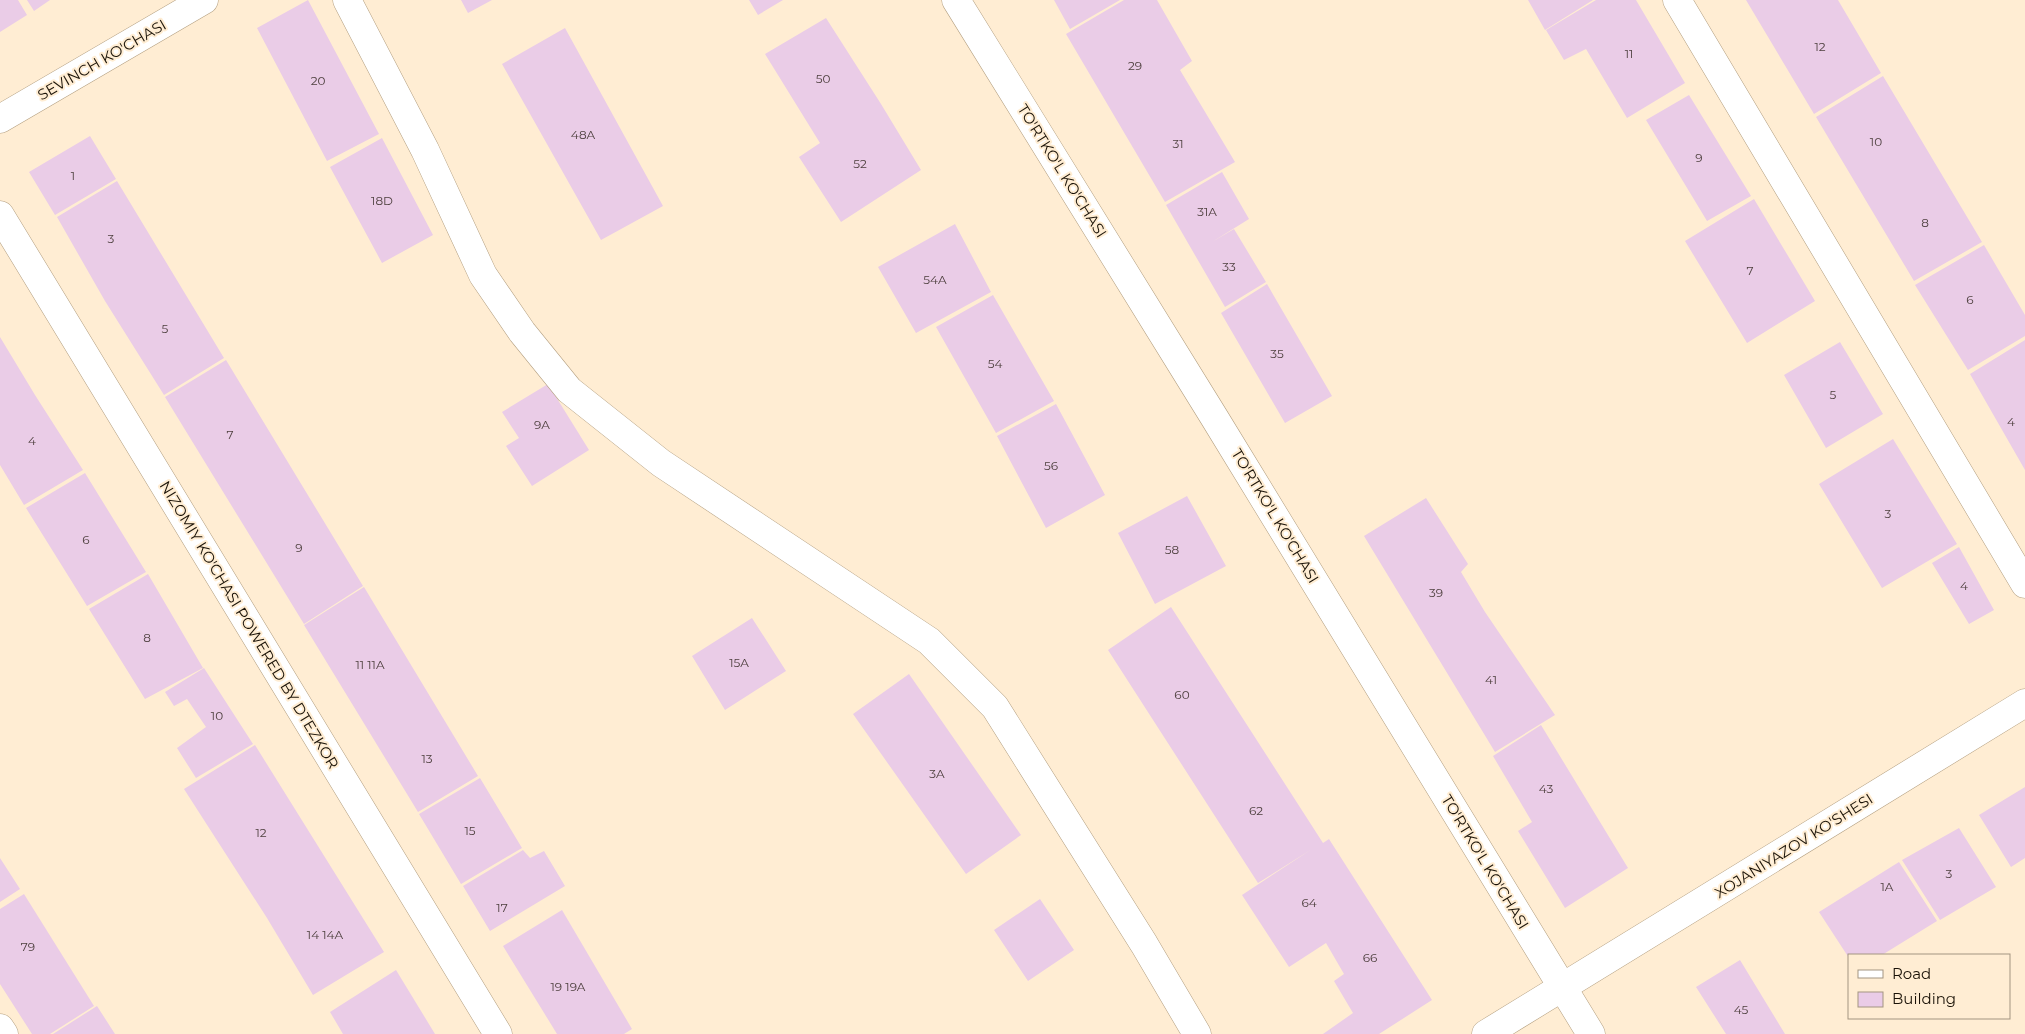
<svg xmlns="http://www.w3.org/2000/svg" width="2025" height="1034" viewBox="0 0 2025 1034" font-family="Montserrat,sans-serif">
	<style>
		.building { fill: #eacce7 }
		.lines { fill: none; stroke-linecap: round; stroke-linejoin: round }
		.minor-casing { stroke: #b39f80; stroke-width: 29 }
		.tertiary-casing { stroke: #b39f80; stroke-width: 29 }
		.minor { stroke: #fff; stroke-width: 28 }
		.tertiary { stroke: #fff; stroke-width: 28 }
		.labels { text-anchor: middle; stroke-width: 4; stroke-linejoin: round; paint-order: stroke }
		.number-label { font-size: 12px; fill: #4e403f }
		.street-label { font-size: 15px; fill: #1a1207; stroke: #ffedd3 }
	</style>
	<rect width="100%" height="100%" fill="#ffedd3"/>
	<path class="building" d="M0,0H18L27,15L0,32Z
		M27,0H50L34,11Z
		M308,0L379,134L327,161L257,28Z
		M461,0H492L468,13Z
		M749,0H783L758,15Z
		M1054,0H1120L1070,29Z
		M1124,0H1157L1192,61L1180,70L1235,162L1165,202L1066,34Z
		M1528,0H1593L1545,30Z
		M1596,0H1636L1685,83L1627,118L1586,49L1564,60L1546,30Z
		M1746,0H1838L1881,73L1814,114Z
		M826,18L881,104L921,170L841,222L799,157L820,143L765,54Z
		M565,28L663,206L601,240L502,64Z
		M1883,76L1982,242L1914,281L1816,117Z
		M1689,95L1751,196L1707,221L1646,120Z
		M90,136L116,179L55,215L29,172Z
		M382,138L433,235L382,263L330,167Z
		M1222,172L1249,219L1212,242L1234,229L1266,282L1225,307L1166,205Z
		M117,181L224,358L164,395L105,301L57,217Z
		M1754,199L1815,301L1747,343L1685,241Z
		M955,224L991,292L916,333L878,267Z
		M1984,245L2025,315V336L1968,370L1915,285Z
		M1267,284L1332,396L1285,423L1221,313Z
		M993,295L1054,401L996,433L936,327Z
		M0,337L35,395L83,470L24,505L0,465Z
		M2025,340V470L1970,374Z
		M1840,342L1883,414L1826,448L1784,375Z
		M226,360L363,586L304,624L165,397Z
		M548,384L589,450L532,486L506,446L519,438L502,412Z
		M1056,404L1105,495L1046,528L997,436Z
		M1893,439L1957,544L1882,588L1819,484Z
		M85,473L146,572L87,606L26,508Z
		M1187,496L1226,566L1155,604L1118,533Z
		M1426,498L1468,564L1461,572L1485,612L1555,715L1495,752L1364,536Z
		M1959,547L1994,610L1969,624L1932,563Z
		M148,574L203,668L145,699L89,609Z
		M364,587L478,776L418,812L304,625Z
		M1171,607L1323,843L1329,839L1432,1000L1379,1034H1323L1353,1013L1334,981L1344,974L1326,943L1289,967L1242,895L1312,849L1258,883L1108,650Z
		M752,618L786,671L725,710L692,656Z
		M204,668L253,744L196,778L177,748L206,727L187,699L174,706L165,692Z
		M909,674L1021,835L966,874L853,714Z
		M1541,725L1628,868L1565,908L1518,831L1532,822L1493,756Z
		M255,745L384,952L313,995L267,918L184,789Z
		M480,778L522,848L461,884L419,814Z
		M2025,787V858L2011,867L1979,815Z
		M1959,828L1996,887L1940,920L1902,860Z
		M523,850L530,858L544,851L565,886L490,931L463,886Z
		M0,858L20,889L0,902Z
		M1899,862L1937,921L1882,955H1849V958L1819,912Z
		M24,894L94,1006L50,1034H32L0,984V909Z
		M1040,899L1074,950L1028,981L994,930Z
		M562,910L632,1029L624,1034H557L503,946Z
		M1740,960L1785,1034H1726L1696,987Z
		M396,970L435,1034H343L330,1012Z
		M97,1006L115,1034H53Z"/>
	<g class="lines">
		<defs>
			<path id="minor" d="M347,0L425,150L483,275L522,332L569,390L661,463L929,641L995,707L1144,944L1197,1034
				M1677,0L2025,584
				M0,119L204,0
				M0,215L498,1034
				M0,1028L4,1034
				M1486,1034L2025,703"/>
			<path id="tertiary" d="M956,0L1214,417L1591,1034"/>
		</defs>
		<use href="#minor" class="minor-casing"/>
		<use href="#tertiary" class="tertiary-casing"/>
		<use href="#minor" class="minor"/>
		<use href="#tertiary" class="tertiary"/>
	</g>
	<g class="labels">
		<g class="number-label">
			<text x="1820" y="51">12</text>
			<text x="1629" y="58">11</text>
			<text x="1135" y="70">29</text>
			<text x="823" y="83">50</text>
			<text x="318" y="85">20</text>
			<text x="583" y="139">48A</text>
			<text x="1876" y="146">10</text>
			<text x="1178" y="148">31</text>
			<text x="1699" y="162">9</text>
			<text x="860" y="168">52</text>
			<text x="73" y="180">1</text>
			<text x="382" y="205">18D</text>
			<text x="1207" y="216">31A</text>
			<text x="1925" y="227">8</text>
			<text x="111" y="243">3</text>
			<text x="1229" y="271">33</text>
			<text x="1750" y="275">7</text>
			<text x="935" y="284">54A</text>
			<text x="1970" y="304">6</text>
			<text x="165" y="333">5</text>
			<text x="1277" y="358">35</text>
			<text x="995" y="368">54</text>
			<text x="1833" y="399">5</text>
			<text x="2011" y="426">4</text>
			<text x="542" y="429">9A</text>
			<text x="230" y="439">7</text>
			<text x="32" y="445">4</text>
			<text x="1051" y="470">56</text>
			<text x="1888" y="518">3</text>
			<text x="86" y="544">6</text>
			<text x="299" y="552">9</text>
			<text x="1172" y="554">58</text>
			<text x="1964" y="590">4</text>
			<text x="1436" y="597">39</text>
			<text x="147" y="642">8</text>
			<text x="739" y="667">15A</text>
			<text x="370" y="669">11 11A</text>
			<text x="1491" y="684">41</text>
			<text x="1182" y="699">60</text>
			<text x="217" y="720">10</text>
			<text x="427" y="763">13</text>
			<text x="937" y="778">3A</text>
			<text x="1546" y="793">43</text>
			<text x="1256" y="815">62</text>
			<text x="470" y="835">15</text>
			<text x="261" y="837">12</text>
			<text x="1949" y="878">3</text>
			<text x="1887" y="891">1A</text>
			<text x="1309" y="907">64</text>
			<text x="502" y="912">17</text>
			<text x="325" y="939">14 14A</text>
			<text x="28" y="951">79</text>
			<text x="1370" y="962">66</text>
			<text x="568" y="991">19 19A</text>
			<text x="1741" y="1014">45</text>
		</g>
		<g class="street-label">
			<text transform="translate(102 60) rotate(-30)" y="5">SEVINCH KO'CHASI</text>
			<text transform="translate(1062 171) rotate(58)" y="5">TO'RTKO'L KO'CHASI</text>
			<text transform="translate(1275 516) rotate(59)" y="5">TO'RTKO'L KO'CHASI</text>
			<text transform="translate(249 625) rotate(59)" y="5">NIZOMIY KO'CHASI POWERED BY DTEZKOR</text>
			<text transform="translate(1794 846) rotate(-32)" y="5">XOJANIYAZOV KO'SHESI</text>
			<text transform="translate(1485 862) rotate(59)" y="5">TO'RTKO'L KO'CHASI</text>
		</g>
	</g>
	<rect x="1848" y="954" width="162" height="65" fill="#ffedd3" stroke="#a39581"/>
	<rect x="1858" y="970" width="25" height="8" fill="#ffffff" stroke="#a39581"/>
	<text x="1892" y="979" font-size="15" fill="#1a1207">Road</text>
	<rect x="1858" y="992" width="25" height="15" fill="#eacce7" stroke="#a39581"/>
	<text x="1892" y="1004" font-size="15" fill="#1a1207">Building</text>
</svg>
